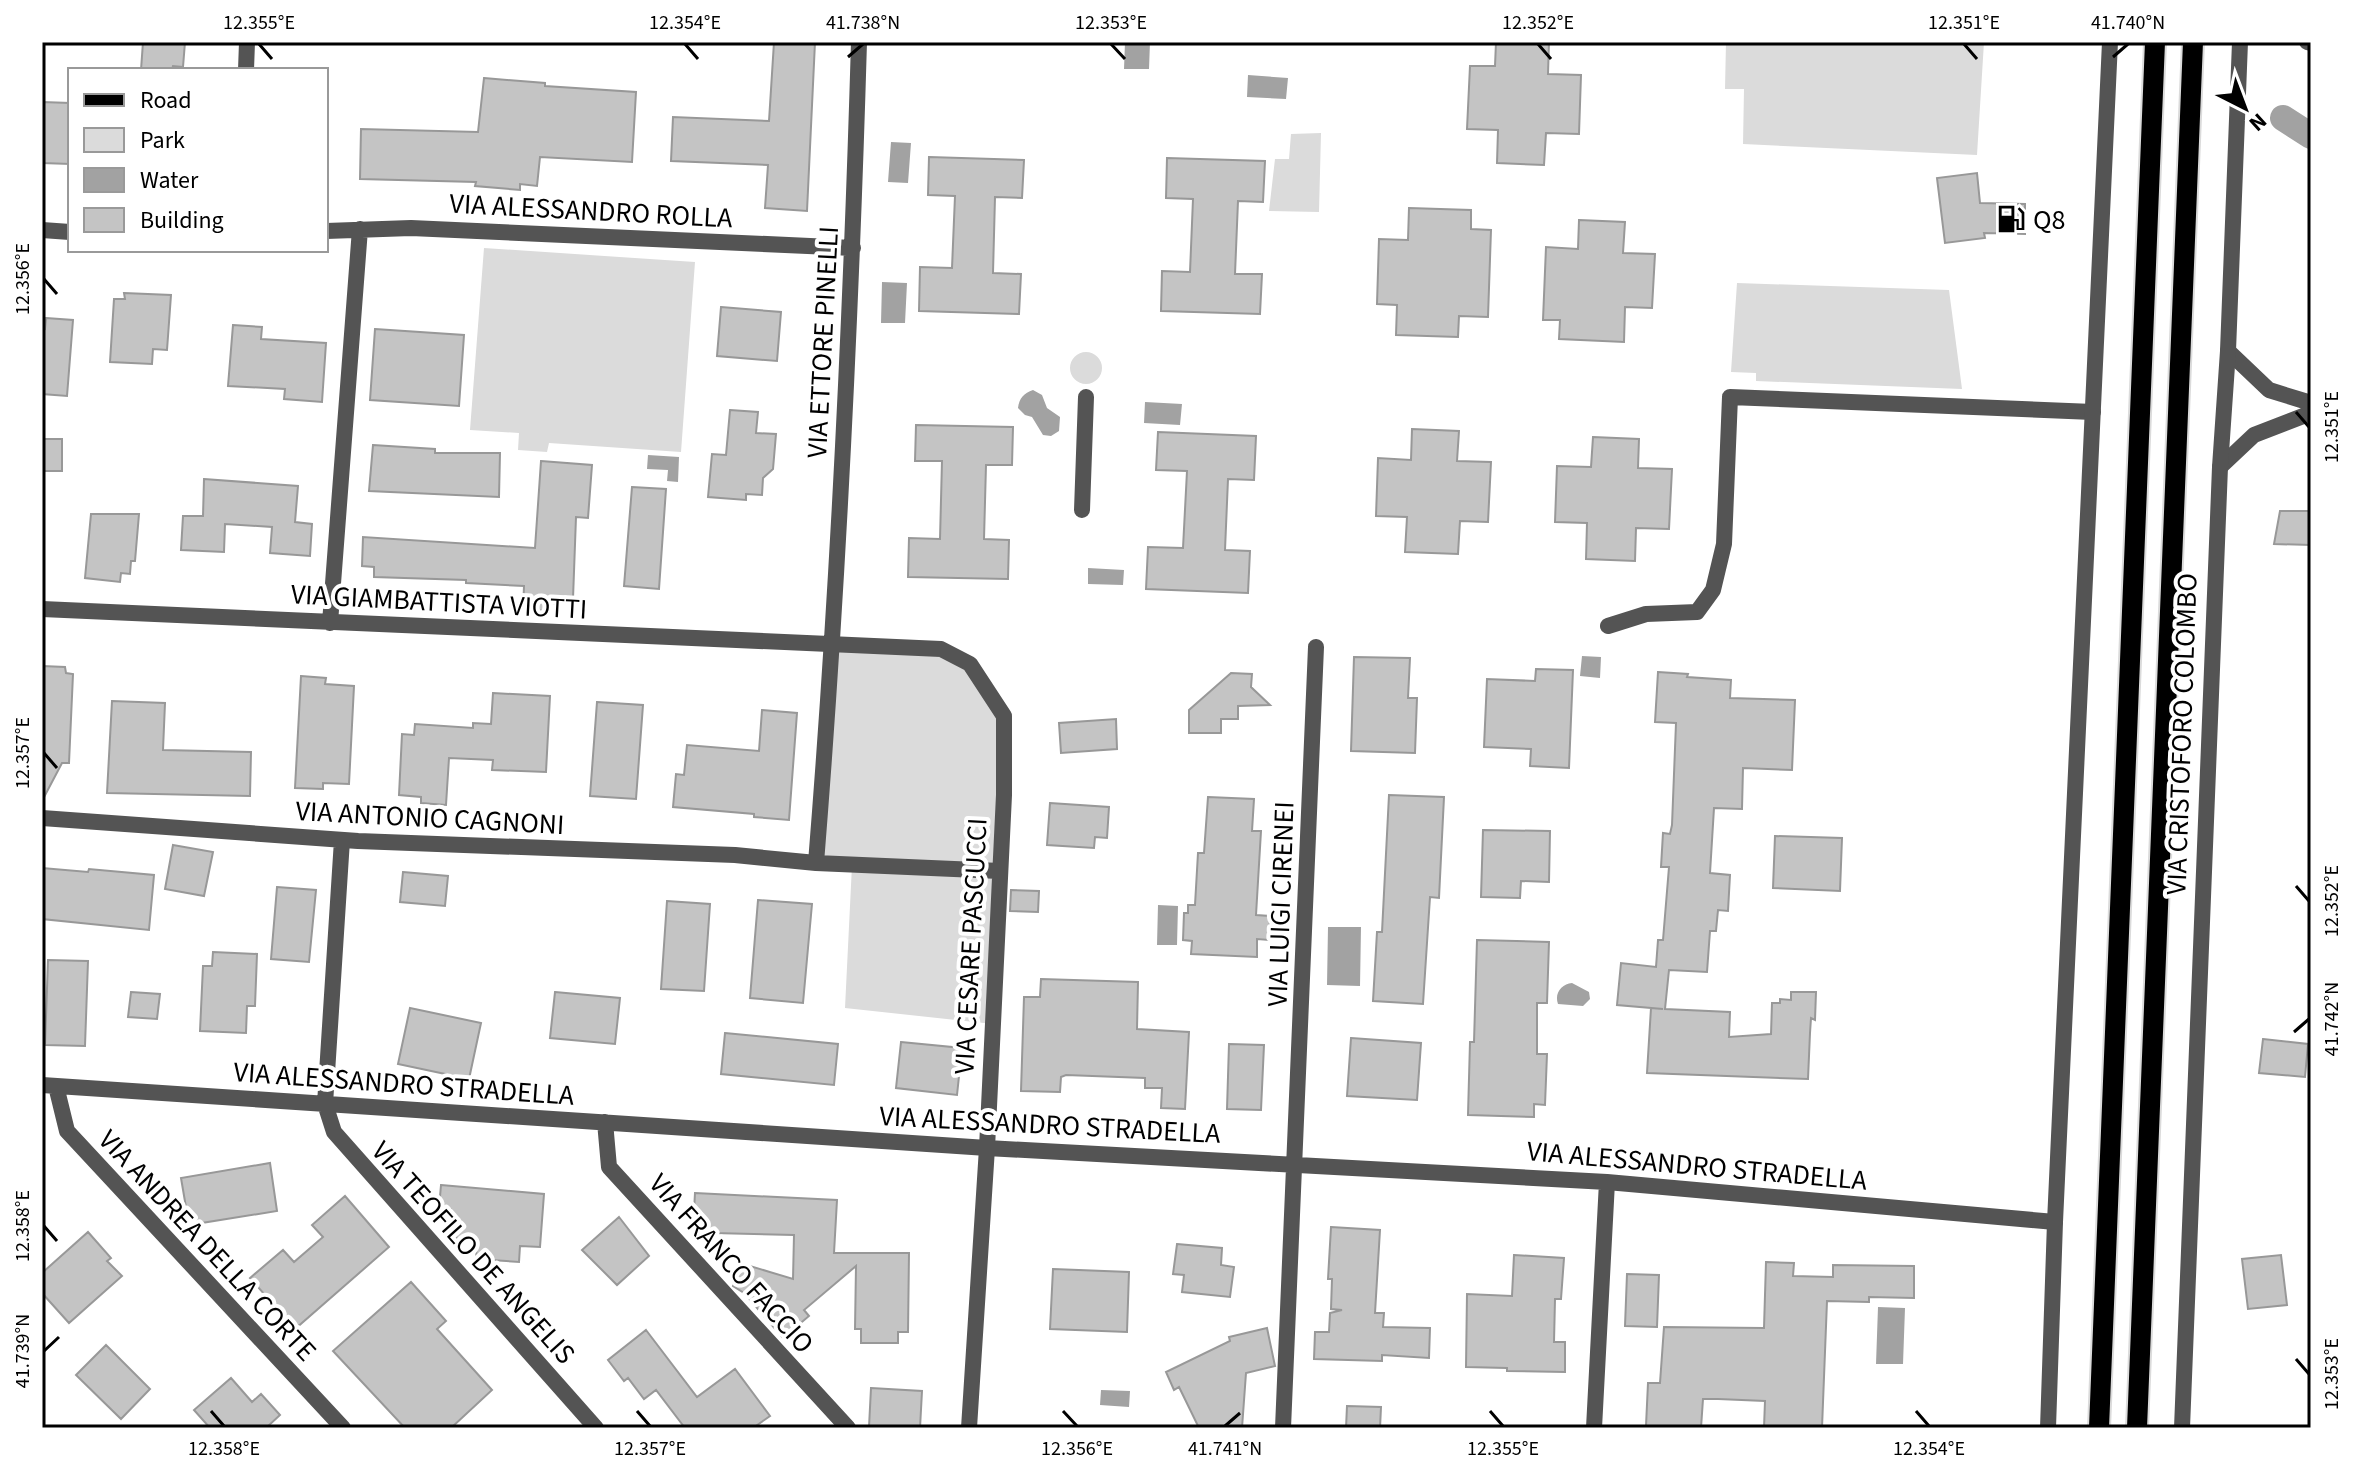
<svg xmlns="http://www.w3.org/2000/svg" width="2353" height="1470" viewBox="0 0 2353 1470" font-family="'Source Sans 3',sans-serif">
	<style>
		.green { fill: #dbdbdb }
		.water { fill: #a2a2a2 }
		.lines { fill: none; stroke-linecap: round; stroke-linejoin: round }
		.canal { stroke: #a2a2a2; stroke-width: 26 }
		.building { fill: #c4c4c4; stroke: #989898; stroke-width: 2 }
		.primary-casing { stroke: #dbdbdb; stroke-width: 24 }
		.minor { stroke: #545454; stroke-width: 16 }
		.tertiary { stroke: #545454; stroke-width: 16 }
		.primary { stroke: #000; stroke-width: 20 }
		.ticks { fill: none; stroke: #000; stroke-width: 3 }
		.labels { text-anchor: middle; stroke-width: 8; stroke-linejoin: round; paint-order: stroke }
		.street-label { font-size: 28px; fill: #000; stroke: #fff }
		.poi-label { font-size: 28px; fill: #000; stroke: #fff; text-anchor: start }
		.neatline { fill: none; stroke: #000; stroke-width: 3 }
		.ticks-label { font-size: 20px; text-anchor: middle; fill: #000 }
	</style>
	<rect width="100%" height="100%" fill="#fff"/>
	<path class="green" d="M1726,42H1984L1977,155L1743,144L1744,89H1725Z
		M1321,133L1319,212L1269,211L1275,159H1289L1291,134Z
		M484,248L695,262L681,452L549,443L547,452L518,450L519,433L470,430Z
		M1737,283L1949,290L1962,389L1756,381V373L1731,372Z
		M1070 368a16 16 0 1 1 32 0a16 16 0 1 1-32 0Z
		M833,644L941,649L970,664L1004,716L993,1024L845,1008L852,865L816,863Z"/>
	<path class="water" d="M1125,42H1150L1149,69H1124Z
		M1248,75L1288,78L1286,99L1247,97Z
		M891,142L911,143L908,183L888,182Z
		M882,282L907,283L905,323H881Z
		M1033,390L1042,395L1047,408L1060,417L1059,431L1051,436L1043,435L1032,417L1025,415L1018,408C1019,398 1024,393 1033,390Z
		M1145,402L1182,404L1180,425L1144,423Z
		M648,455L679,457L678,482L667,481L668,470L647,469Z
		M1088,568L1124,570L1123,585L1088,584Z
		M1582,656L1601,657L1600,678L1580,676Z
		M1158,905L1178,906L1177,945H1157Z
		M1328,927H1361L1360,986L1327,985Z
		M1572,983L1589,992L1590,999L1583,1006L1558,1004C1554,993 1562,984 1572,983Z
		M1878,1307L1905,1308L1903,1364H1876Z
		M1101,1390L1130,1391L1129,1407L1100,1405Z"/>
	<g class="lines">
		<path class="canal" d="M2283,118L2311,136"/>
	</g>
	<path class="building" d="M143,42H185L183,67L173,66L172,70H141Z
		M774,42H815L807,211L765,208L768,165L671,161L673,117L769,121Z
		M1496,42H1549L1548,74L1581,75L1579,134L1546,133L1544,165L1497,163L1498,130L1467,129L1470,66H1495Z
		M484,78L545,83V86L636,92L632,162L540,157L537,186L520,184V190L475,186L476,182L360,179L361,129L478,132Z
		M42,102L70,103V164L42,163Z
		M929,157L1024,160L1022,198L995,197L993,273L1021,274L1019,314L919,311L920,267L952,268L955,196L928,195Z
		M1167,158L1265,161L1263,202L1238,201L1235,274H1262L1260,314L1161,311L1162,271L1190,272L1193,199L1166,198Z
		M1977,173L1980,203L2025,204V234L1984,233L1985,238L1945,243L1937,178Z
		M1409,208L1471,210V229L1491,230L1488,317L1459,316L1458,337L1396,335L1397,305L1377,304L1379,239L1408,240Z
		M1579,220L1625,222L1623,253L1655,254L1652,308L1625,307L1624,342L1559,339L1560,320H1543L1546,247L1578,249Z
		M124,293L171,295L167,350L153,349L152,364L110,362L114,299H125Z
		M721,307L781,312L777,361L717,356Z
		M46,318L73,320L67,396L42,394V328L45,329Z
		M233,325L262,327L261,339L326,343L322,402L284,399L285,389L228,386Z
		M375,329L464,335L459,406L370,400Z
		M730,410L758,412L756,433L776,434L773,469L763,478L762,495L746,494V500L708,497L712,454L726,455Z
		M916,425L1013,427L1012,465H986L984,539L1009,540L1008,579L908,577L909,538L940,539L942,461H915Z
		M1412,429L1459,431L1457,461L1491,462L1488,522L1460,521L1458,554L1405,552L1407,517L1376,516L1378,458L1411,460Z
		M1158,432L1256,436L1254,480L1228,479L1225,550L1250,551L1248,593L1146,589L1148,547L1183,548L1187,471L1156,470Z
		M1593,437L1639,439L1638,468L1672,469L1669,529L1636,528L1635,561L1586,559L1587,523L1555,522L1557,466L1591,467Z
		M42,439H62V471H42Z
		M373,445L435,449V453H500L499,497L369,491Z
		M541,461L592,465L588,518L576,517L573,599L555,598L554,611L523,610L524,586L466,583V580L374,577V567L362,566L363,537L535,548Z
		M204,479L298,486L295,522L312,524L310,556L270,553L272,527L225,524L224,552L181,550L183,516H203Z
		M632,487L666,489L659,589L624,586Z
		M2280,511H2311V545L2274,544Z
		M91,514H139L135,561H131L130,574L121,573L120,582L85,578Z
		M1354,657L1410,658L1408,698H1417L1415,753L1351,751Z
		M42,666L65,667L66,673L73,674L69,763H62L42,801Z
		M1536,669L1573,670L1569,768L1530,766L1531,749L1484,747L1487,679L1535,681Z
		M1658,672L1688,674L1687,677L1731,680L1730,698L1795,700L1792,770L1743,768L1742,809L1714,808L1710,873L1730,875L1728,911L1718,910L1716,931H1710L1707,972L1669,970L1665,1009L1730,1012L1729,1037L1771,1034L1772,1003H1780V999L1791,1000V992H1816L1815,1020L1811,1018L1810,1033L1808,1079L1647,1073L1651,1008L1663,1009L1617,1005L1621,963L1656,967L1658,940H1663L1669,867H1661L1663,833L1670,834L1672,825L1676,723L1655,722Z
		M1231,673L1252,674L1251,687L1270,705L1238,706V719H1221V733H1189V710Z
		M301,676L326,678L325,684L354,686L349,784L323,783V789L295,788Z
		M493,693L550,696L546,772L492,770L493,760L449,758L446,805L421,803V797L399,795L402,734L414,735L415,724L473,728V723L491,724Z
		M112,701L165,703L163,750L251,752L250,796L107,793Z
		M597,702L643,705L636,799L590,796Z
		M762,710L797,713L789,820L754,817V814L673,807L676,774L684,775L687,745L759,751Z
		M1116,719L1117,749L1061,753L1059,723Z
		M1389,795L1444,797L1439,898L1430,897L1423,1004L1373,1001L1377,932H1382Z
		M1208,797L1254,799L1252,831H1261L1256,915L1270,916L1269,940L1257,939V957L1191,954L1192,941L1183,940L1184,913H1188V905H1195L1198,853H1204Z
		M1050,803L1109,807L1107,838L1095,837L1094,848L1047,845Z
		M1483,830L1550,831L1549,882L1521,881L1520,898L1481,897Z
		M1775,836L1842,838L1840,891L1773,888Z
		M173,845L213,852L204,896L165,889Z
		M42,868L88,872L89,869L154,875L149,930L42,919Z
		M403,872L448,876L445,906L400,902Z
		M277,887L316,890L309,962L271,959Z
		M1011,890L1039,891L1038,912L1010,911Z
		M758,900L812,904L803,1003L750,998Z
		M667,901L710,904L704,991L661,989Z
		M1477,940L1549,942L1547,1003H1537V1054H1547L1545,1105L1534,1104V1117L1468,1115L1470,1042H1474Z
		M213,952L257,954L255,1006H247L246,1033L200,1031L203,966H212Z
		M48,960L88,961L85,1046L45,1045Z
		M1041,979L1138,982L1137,1029L1189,1032L1185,1109L1161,1108L1162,1088H1145V1078L1066,1075L1061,1077L1060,1092L1021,1091L1024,997H1040Z
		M131,992L160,994L157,1019L128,1017Z
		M555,992L620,998L615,1044L550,1038Z
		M410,1008L481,1023L469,1079L398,1064Z
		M725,1033L838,1044L834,1085L721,1074Z
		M1351,1038L1421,1043L1417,1100L1347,1096Z
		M2263,1039L2308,1044L2305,1077L2259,1073Z
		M901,1042L962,1048L957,1095L896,1088Z
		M1229,1044L1264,1045L1261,1110L1227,1109Z
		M270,1163L277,1211L189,1225L181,1178Z
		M441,1185L544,1194L540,1247L520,1246L519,1262L476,1259L477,1241L456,1240L458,1223L451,1222V1209L439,1208Z
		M695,1193L837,1200L834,1253H909L908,1332H898V1343H861V1329H855L856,1266L804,1310L809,1316L783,1338L744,1293L733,1286L740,1263L793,1279L794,1235L713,1233L694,1211Z
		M345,1196L389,1247L295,1329L250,1278L283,1250L294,1262L323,1237L312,1225Z
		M619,1217L649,1256L617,1285L582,1250Z
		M1331,1227L1380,1230L1375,1313H1384L1383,1327L1430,1328L1429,1358L1382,1355V1361L1314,1359L1315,1332H1329L1330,1313L1342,1310L1331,1309L1332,1279H1328Z
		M88,1232L111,1258L107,1261L122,1276L69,1323L42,1293V1273Z
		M1177,1244L1222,1248L1221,1265L1234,1267L1230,1297L1182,1292L1184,1275L1173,1274Z
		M1514,1255L1564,1258L1561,1299H1555L1554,1342H1565V1372L1507,1371V1368L1466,1367L1467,1294L1512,1296Z
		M2281,1255L2287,1305L2248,1309L2242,1259Z
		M1766,1262L1794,1263L1793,1276L1833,1277V1265L1914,1266V1298L1869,1297V1302L1827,1301L1822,1428H1764L1765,1401L1718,1399H1703L1701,1428H1655L1646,1426L1648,1383H1660L1664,1327L1764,1328Z
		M1053,1269L1129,1272L1127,1332L1050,1329Z
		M1627,1274L1659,1275L1657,1327L1625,1326Z
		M411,1282L446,1321L437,1329L492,1390L451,1428H405L333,1351Z
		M1267,1328L1275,1366L1246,1373L1242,1428H1199L1179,1387L1174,1390L1166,1372L1230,1341L1229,1337Z
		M646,1330L697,1397L735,1369L770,1416L753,1428H685L656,1390L644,1399L628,1378L624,1381L608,1360Z
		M106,1345L150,1389L121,1419L76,1375Z
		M231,1378L252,1402L261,1394L280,1415L266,1428H210L194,1410Z
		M871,1388L922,1391L920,1428L869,1427Z
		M1347,1406L1381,1407L1380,1428H1346Z"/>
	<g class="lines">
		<defs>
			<path id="primary" d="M2099,1428L2155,42
				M2137,1428L2193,42"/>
		</defs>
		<use href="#primary" class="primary-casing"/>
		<path class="minor" d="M2307,42L2311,43
			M246,70L247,42
			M42,230L70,232
			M326,231L411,228L853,248
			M2228,351L2269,390L2311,403
			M2220,467L2254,435L2311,413
			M1082,510L1086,397
			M42,609L941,649L970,664L1004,716V795L987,1148L969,1428
			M330,623L360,229
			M1608,626L1646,614L1697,612L1713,590L1724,544L1730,397L2093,412
			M42,818L358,841L735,855L816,863L1000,871
			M342,840L325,1104L334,1132L596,1428
			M816,863C838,589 851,316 859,42
			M42,1085L987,1148L1607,1182L2055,1222
			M56,1086L67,1131L343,1428
			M605,1122L609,1167L848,1428
			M1283,1428L1316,647
			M1594,1428L1607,1182"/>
		<path class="tertiary" d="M2048,1428L2055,1222L2110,42
			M2182,1428L2220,467L2228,351L2240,42"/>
		<use href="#primary" class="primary"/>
	</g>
	<path class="ticks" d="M259,44L272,59M685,44L698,59M1111,44L1125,59M1538,44L1551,59M1964,44L1977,59M848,57L863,44M2113,57L2128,44M44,279L57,294M2296,412L2309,427M44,753L57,768M2296,886L2309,901M2294,1032L2309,1019M44,1226L57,1241M44,1351L59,1337M2296,1359L2309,1374M211,1411L224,1426M637,1411L650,1426M1063,1411L1077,1426M1490,1411L1503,1426M1916,1411L1929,1426M1225,1426L1240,1413"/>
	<defs>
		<symbol id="fuel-bare" viewBox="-9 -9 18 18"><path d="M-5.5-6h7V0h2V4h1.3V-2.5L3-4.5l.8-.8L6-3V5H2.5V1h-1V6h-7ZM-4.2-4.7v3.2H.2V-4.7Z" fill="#000" stroke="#fff" stroke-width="2.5" paint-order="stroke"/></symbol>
	</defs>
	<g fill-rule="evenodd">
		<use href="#fuel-bare" x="1991" y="199" width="40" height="40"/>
	</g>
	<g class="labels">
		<g class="street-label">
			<text transform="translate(591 210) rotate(3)" y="10">VIA ALESSANDRO ROLLA</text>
			<text transform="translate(822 342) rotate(-87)" y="10">VIA ETTORE PINELLI</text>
			<text transform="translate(439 601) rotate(3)" y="10">VIA GIAMBATTISTA VIOTTI</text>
			<text transform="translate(2181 734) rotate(-88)" y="10">VIA CRISTOFORO COLOMBO</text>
			<text transform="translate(430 817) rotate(3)" y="10">VIA ANTONIO CAGNONI</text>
			<text transform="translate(1280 904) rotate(-88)" y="10">VIA LUIGI CIRENEI</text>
			<text transform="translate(970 946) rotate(-87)" y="10">VIA CESARE PASCUCCI</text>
			<text transform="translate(404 1083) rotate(4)" y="10">VIA ALESSANDRO STRADELLA</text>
			<text transform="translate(1050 1124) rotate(3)" y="10">VIA ALESSANDRO STRADELLA</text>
			<text transform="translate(1697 1165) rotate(5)" y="10">VIA ALESSANDRO STRADELLA</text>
			<text transform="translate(208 1245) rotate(47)" y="10">VIA ANDREA DELLA CORTE</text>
			<text transform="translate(474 1252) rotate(48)" y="10">VIA TEOFILO DE ANGELIS</text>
			<text transform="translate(732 1263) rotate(48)" y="10">VIA FRANCO FACCIO</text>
		</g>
		<g class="poi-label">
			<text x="2033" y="229">Q8</text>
		</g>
	</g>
	<rect width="2353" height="1470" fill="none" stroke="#ffffff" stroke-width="88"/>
	<rect x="68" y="68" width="260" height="184" fill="#ffffff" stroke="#999999" stroke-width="2"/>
	<rect x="84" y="94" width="40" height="12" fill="#000000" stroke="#999999" stroke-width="2"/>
	<text x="140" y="108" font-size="24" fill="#000000">Road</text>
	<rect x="84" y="128" width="40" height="24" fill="#dbdbdb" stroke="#999999" stroke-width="2"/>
	<text x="140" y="148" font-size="24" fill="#000000">Park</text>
	<rect x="84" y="168" width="40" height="24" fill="#a2a2a2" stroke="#999999" stroke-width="2"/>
	<text x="140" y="188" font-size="24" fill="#000000">Water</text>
	<rect x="84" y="208" width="40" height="24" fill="#c4c4c4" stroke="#999999" stroke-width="2"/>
	<text x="140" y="228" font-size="24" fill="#000000">Building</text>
	<g transform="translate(2245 108) rotate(138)" stroke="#ffffff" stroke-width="6" paint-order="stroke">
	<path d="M0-6L14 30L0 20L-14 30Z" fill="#000000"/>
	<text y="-12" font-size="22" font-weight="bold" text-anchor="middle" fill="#000000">N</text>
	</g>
	<rect x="44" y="44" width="2265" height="1382" class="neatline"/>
	<g class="ticks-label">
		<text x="259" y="29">12.355°E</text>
		<text x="685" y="29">12.354°E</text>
		<text x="863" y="29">41.738°N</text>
		<text x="1111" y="29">12.353°E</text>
		<text x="1538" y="29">12.352°E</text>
		<text x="1964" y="29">12.351°E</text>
		<text x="2128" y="29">41.740°N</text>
		<text transform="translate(22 279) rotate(-90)" y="7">12.356°E</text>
		<text transform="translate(2331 427) rotate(-90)" y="7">12.351°E</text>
		<text transform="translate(22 753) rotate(-90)" y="7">12.357°E</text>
		<text transform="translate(2331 901) rotate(-90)" y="7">12.352°E</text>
		<text transform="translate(2331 1019) rotate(-90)" y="7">41.742°N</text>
		<text transform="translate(22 1226) rotate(-90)" y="7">12.358°E</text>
		<text transform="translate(22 1351) rotate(-90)" y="7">41.739°N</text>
		<text transform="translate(2331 1374) rotate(-90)" y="7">12.353°E</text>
		<text x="224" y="1455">12.358°E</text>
		<text x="650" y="1455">12.357°E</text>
		<text x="1077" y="1455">12.356°E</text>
		<text x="1225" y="1455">41.741°N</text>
		<text x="1503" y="1455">12.355°E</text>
		<text x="1929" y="1455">12.354°E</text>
	</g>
</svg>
